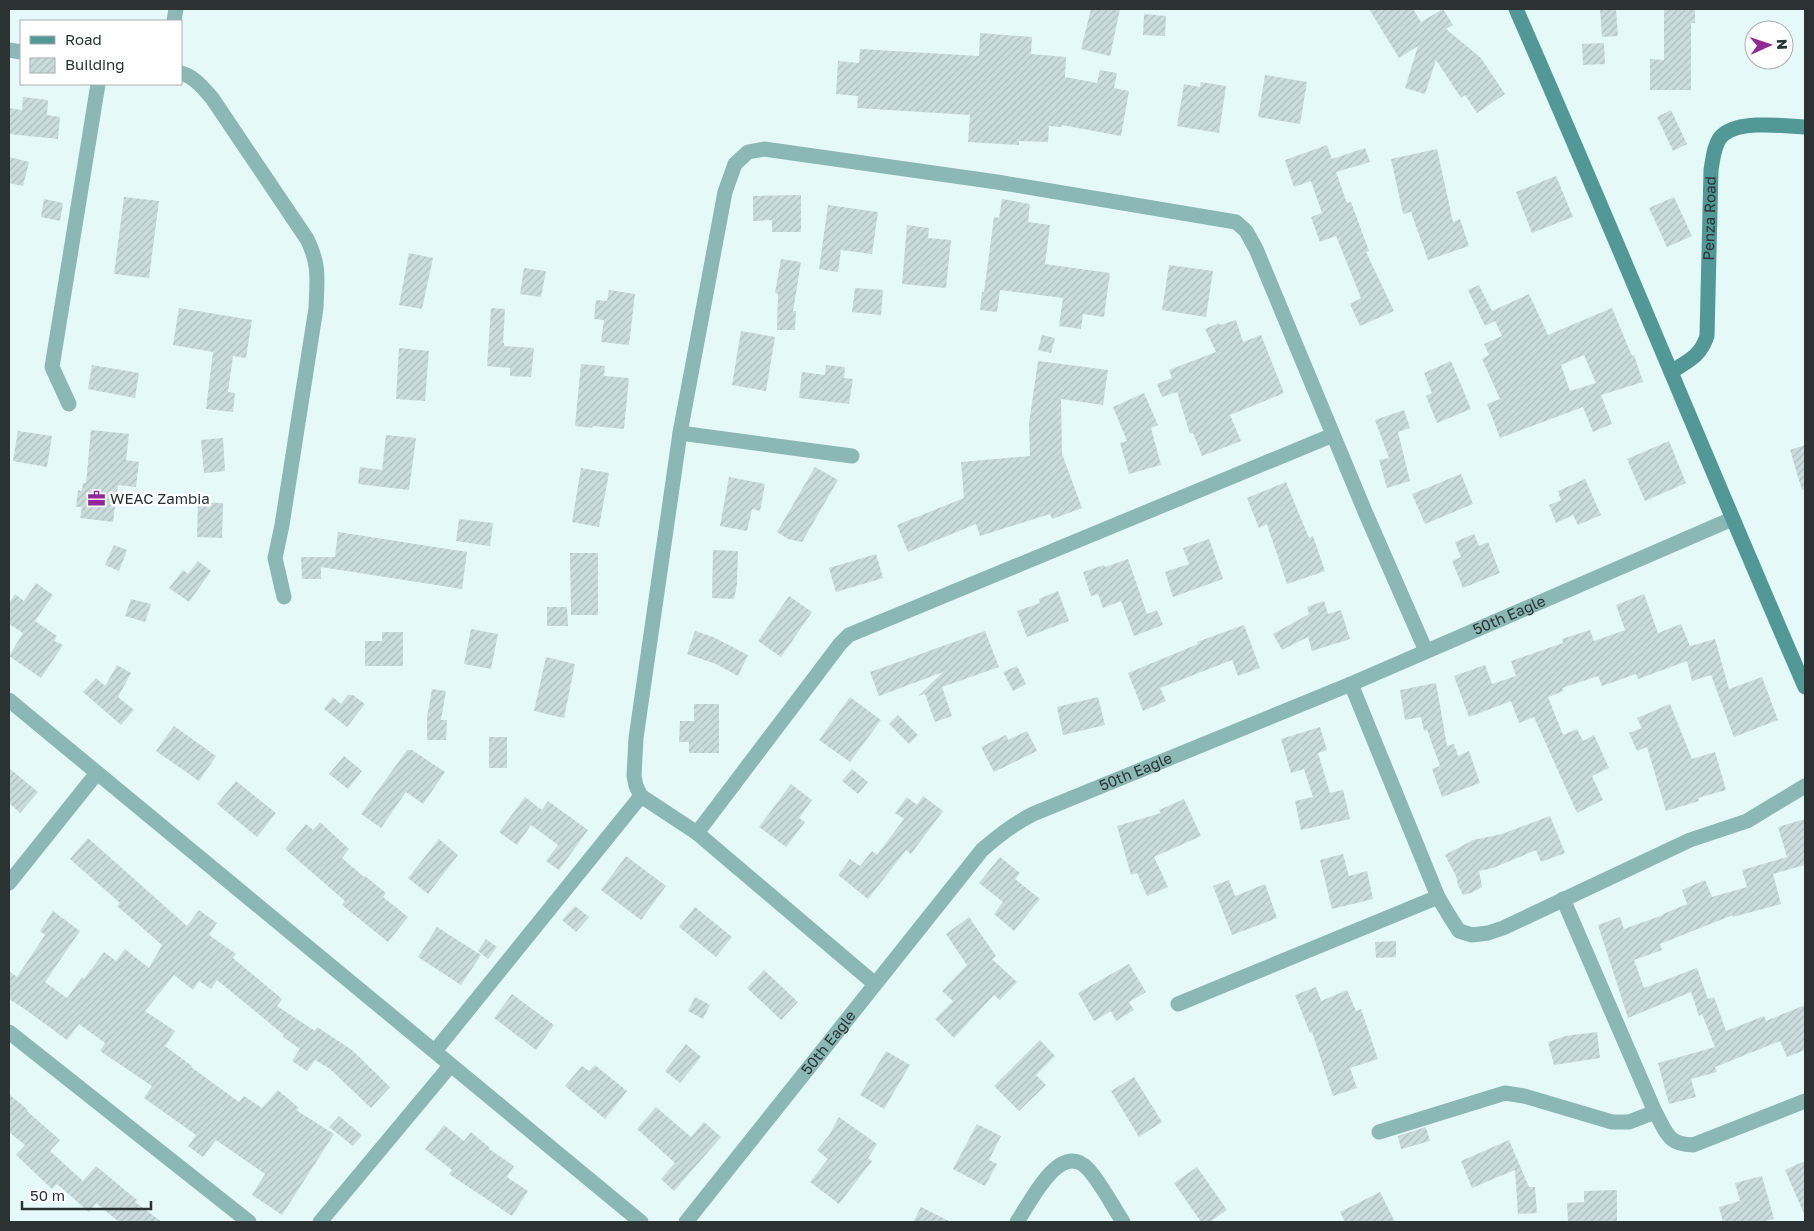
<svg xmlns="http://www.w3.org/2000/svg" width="1814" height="1231" viewBox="0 0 1814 1231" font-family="'Golos Text',sans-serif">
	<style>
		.building { fill: url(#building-hatch); fill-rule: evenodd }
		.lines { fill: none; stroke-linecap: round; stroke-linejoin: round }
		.street { stroke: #8bb7b5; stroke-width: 15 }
		.secondary { stroke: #529897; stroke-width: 15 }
		.labels { text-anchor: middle; stroke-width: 5; stroke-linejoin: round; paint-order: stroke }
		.street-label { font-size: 15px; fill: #2b3232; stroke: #fff }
		.poi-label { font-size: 15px; fill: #2b3232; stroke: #fff; text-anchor: start }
	</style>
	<defs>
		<pattern id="building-hatch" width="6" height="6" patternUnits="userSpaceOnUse" patternTransform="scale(1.25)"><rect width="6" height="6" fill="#cadddc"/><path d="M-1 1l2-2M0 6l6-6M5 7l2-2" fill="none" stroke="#aebebd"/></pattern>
	</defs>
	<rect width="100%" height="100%" fill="#e6f9f9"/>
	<path class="building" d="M1091,9H1120L1110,56L1081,49Z
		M1369,9H1413L1421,22L1443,9L1453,25L1446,29L1481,58L1505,94L1477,113L1465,95L1461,98L1436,60L1425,94L1405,88L1418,46L1399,58Z
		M1600,9H1616L1618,36L1602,37Z
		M1664,9H1695V23H1691V90H1650V59L1664,60Z
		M1144,14L1166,16L1165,36L1143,35Z
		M980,33L1032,37L1031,54L1066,57L1065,77L1097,83L1100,70L1117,73L1114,88L1129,91L1121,136L1062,125V127L1049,126L1048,142L1019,141V145L968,142L970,115L857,108L858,96L836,94L838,61L859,63L860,49L979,56Z
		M1604,43L1605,64L1583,65L1582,44Z
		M1265,75L1307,82L1300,124L1258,117Z
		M1201,82L1226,86L1219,133L1177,126L1184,84L1200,87Z
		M23,97L48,100L47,115L60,117L58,139L9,134V108L22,110Z
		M1671,110L1687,144L1673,151L1657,117Z
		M1327,145L1332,159L1365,148L1370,162L1336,172L1347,203L1351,202L1369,251L1366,252L1394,311L1360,326L1350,304L1361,298L1336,236L1320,242L1311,217L1322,213L1311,181L1294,187L1285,160Z
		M1437,149L1453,222L1460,219L1469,246L1428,260L1411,212L1403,214L1391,159Z
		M9,157L29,162L23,186L9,183Z
		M1556,176L1573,217L1532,233L1516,192Z
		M801,195V232H772V220L753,221V196Z
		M124,197L159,201L149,278L114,274Z
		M1674,197L1692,236L1667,247L1649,208Z
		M44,199L63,203L60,221L41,217Z
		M1002,199L1030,204L1028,222L1050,225L1045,264L1110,273L1104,317L1083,314L1081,329L1059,326L1063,298L1000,290L997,312L980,310L982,292H984L994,217L999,218Z
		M828,205L878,212L872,254L841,250L838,272L819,269Z
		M907,225L929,228L928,238L951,240L946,288L902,284Z
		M409,253L433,258L422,309L399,305Z
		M781,259L801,262L793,311H796L795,330H777L778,294L775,293Z
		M1169,265L1213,271L1206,317L1162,310Z
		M524,268L546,271L541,297L520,294Z
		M1479,285L1492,311L1529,294L1548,335L1612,308L1632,356L1634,355L1643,382L1601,395L1612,424L1593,432L1583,407L1500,438L1487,404L1500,399L1482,359L1489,355L1484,344L1502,336L1495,321L1485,326L1468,290ZM1584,355L1596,383L1570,391L1561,365Z
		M855,288L883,290L881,315L852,312Z
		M609,290L635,294L629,345L601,342L604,320L594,319L596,300L607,301Z
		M179,308L252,320L246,358L233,356L228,392L235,393L233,412L206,409L213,352L173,345Z
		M491,308L505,309L503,343H504V346L534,348L531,377L510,376V368L487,366Z
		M1236,320L1243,342L1261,335L1284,393L1230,415L1241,441L1202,456L1193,433L1190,434L1177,392L1162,397L1157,384L1172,378L1169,370L1216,352L1205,329L1219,323L1220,325Z
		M741,331L775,337L766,391L732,385Z
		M1042,335L1055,338L1051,353L1038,350Z
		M399,348L429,351L425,401L396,399Z
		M1038,361L1108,370L1103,405L1061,399L1062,454L1082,508L1052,519L1050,514L980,536L976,524L908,552L897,525L964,498L961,462L1030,456L1029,423Z
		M1451,361L1471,409L1437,423L1426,396L1432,393L1424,373Z
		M581,364L605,366L604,376L629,378L624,429L593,426L592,428L575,426Z
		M92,365L139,373L135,398L88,389Z
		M826,365L845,367L844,378L853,379L849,404L799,398L802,372L825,375Z
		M1144,393L1158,425L1151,428L1161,465L1129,474L1120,443L1127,441L1113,407Z
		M1404,410L1410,428L1398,432L1410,481L1387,488L1379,460L1389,458L1375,420Z
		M91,430L129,434L126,460L139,462L136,487L118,485L113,522L80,518L82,507H76L78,490L82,491L83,483H86Z
		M18,431L52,436L47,467L13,461Z
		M386,435L416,438L409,490L358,484L360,467L382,470Z
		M223,438L225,471L204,473L201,440Z
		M1669,441L1686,483L1645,501L1627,459Z
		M1805,445V489L1802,490L1790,450Z
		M815,467L838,480L802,542L788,539L777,532Z
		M581,468L609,473L599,527L572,522Z
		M1461,474L1473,504L1425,524L1412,494Z
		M729,477L765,484L760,511L752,509L747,531L720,526Z
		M1585,479L1601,515L1578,525L1573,515L1556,523L1549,505L1561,500L1558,491Z
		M1286,482L1309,538L1313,536L1325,571L1287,584L1267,524L1259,528L1247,498Z
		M198,502L223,503L222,538L197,537Z
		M459,519L493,523L490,546L456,541Z
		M338,532L467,552L462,589L321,567V579H302L301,557H335Z
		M1474,534L1479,546L1488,542L1500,573L1463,588L1452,561L1461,557L1455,542Z
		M1209,539L1223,579L1173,597L1165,572L1189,564L1183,548Z
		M114,545L127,550L119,571L105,565Z
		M713,550L738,551L737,584L734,599L712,598Z
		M570,553H598V615H571Z
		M876,554L883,578L836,592L829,568Z
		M1128,559L1147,614L1157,610L1163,625L1134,636L1121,601L1103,608L1098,594L1091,596L1083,572L1104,565L1105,567Z
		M198,561L211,571L189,602L169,588L183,570L188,574Z
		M36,583L53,595L35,621L57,636L54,641L63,645L41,678L9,656L23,633L9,624V603L15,594L24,601Z
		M1058,591L1069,621L1027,637L1017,611L1040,603L1039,599Z
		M1644,594L1658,633L1681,624L1690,646L1715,639L1729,689L1762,677L1778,720L1734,737L1711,675L1692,681L1687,661L1638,679L1636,674L1602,686L1598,676L1562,688L1564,691L1548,697L1563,735L1577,729L1583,741L1594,735L1609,768L1592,776L1603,800L1577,813L1534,717L1519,723L1511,701L1469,717L1454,676L1485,665L1492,684L1516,676L1511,661L1563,643L1562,639L1590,630L1594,641L1625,630L1616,605Z
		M789,596L812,612L781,657L758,641Z
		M131,599L151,604L145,622L125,616Z
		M1324,601L1328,614L1341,610L1350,639L1312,651L1308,637L1282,650L1273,634L1309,614L1307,607Z
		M547,607H567L568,626H547Z
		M1244,625L1260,668L1238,676L1232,660L1160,688L1166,701L1143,711L1128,673L1198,644L1197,642Z
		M471,629L498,634L491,669L464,664Z
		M695,631L713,637L748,655L738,676L716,664L687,654Z
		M985,631L999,667L942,687L952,716L935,722L925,694L918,696L943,672L879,696L870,672Z
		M382,632H403V666H365V641H382Z
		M546,657L575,664L564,718L534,711Z
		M117,665L131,673L118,697L134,710L121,725L83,692L96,678L105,686Z
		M1017,666L1026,684L1013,691L1003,672Z
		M1436,683L1447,746L1454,744L1458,756L1469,751L1480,783L1442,797L1432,769L1440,766L1427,730L1424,731L1421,717L1405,720L1400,690Z
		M432,689L446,691L441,720H447L446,740H427V717Z
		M348,695H353L365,704L347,727L324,709L333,697L341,704Z
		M850,697L881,720L850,762L819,740Z
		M1098,697L1105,725L1063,735L1057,707Z
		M694,704H719V753H689V742H679L680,721H694Z
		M1670,704L1692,759L1715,752L1726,790L1698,798L1699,801L1666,811L1647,747L1637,751L1629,733L1642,728L1637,718Z
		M898,715L918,735L909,744L889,724Z
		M174,726L216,756L199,781L156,751Z
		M1320,727L1327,750L1318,753L1330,793L1343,790L1350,819L1301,830L1295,801L1313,797L1304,769L1291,773L1281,739Z
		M1027,731L1037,751L994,772L981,747L1006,735L1008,740Z
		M489,737H507V768H489Z
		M407,750H412L445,772L423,804L406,792L381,828L361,814Z
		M344,756L362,771L348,789L329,774Z
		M9,768L38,792L20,813L9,803Z
		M852,769L868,782L858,794L842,781Z
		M236,781L276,813L257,837L217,804Z
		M791,784L812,800L799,818L805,822L786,847L759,827Z
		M923,796L943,811L911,854L906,850L868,899L838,875L850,859L860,866L872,851L877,855L904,819L895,813L907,797L917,805Z
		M525,797L542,810L548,801L588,830L559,870L546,861L558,845L531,825L517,845L499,832Z
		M1184,799L1201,836L1154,857L1168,887L1147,896L1137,873L1131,875L1117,826L1161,813L1159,810Z
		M1550,816L1565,853L1541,862L1536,850L1493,868L1479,871L1482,887L1471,893L1463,895L1458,885L1456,876L1445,855L1473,840L1502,834Z
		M1805,819V865L1773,874L1781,904L1733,917V915L1660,944L1662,950L1634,960L1644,988L1697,968L1708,999L1714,997L1726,1031L1764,1016L1766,1021L1805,1005V1050L1787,1057L1780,1041L1715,1067L1717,1072L1691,1079L1696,1097L1669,1104L1658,1063L1715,1047L1702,1014L1699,1016L1691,992L1628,1018L1598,925L1620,917L1624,929L1663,915V914L1687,904L1682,890L1705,880L1712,897L1747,887L1742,870L1787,857L1778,827Z
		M320,822L349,849L342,858L364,877L365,876L386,893L383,897L408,917L388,942L342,905L345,901L285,849L306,824L313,830Z
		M88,838L187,926L199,910L217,923L209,935L236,954L233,958L282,999L277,1006L315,1031L317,1027L352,1050L390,1087L371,1108L330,1069L315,1060L307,1071L292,1061L300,1049L283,1037L284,1035L217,980L211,989L199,981L193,990L174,975L145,1011L175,1031L165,1046L192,1066L191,1067L239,1102L244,1096L262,1108L278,1090L299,1108L296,1110L334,1134L282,1215L252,1195L265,1174L216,1140L203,1157L188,1146L196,1135L144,1098L152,1086L100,1051L105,1043L79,1024L67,1040L26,1010L9,999V971L17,977L45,935L40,931L53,911L80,931L45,982L67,998L82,977L84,979L104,952L116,961L125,949L149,968L162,945L117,906L120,903L70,859Z
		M439,839L458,855L428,894L408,878Z
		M1343,854L1349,876L1367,871L1373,899L1332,909L1320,860Z
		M626,856L666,886L641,920L601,890Z
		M1000,857L1020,873L1015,879L1040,899L1014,931L994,914L1003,902L979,883Z
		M1229,880L1235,896L1265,884L1277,918L1232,935L1213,886Z
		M575,906L589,917L576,932L562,920Z
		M695,907L732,937L716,957L679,927Z
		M969,917L996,956L992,959L1017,982L1000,1000L994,995L954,1038L935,1019L953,1001L942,991L967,965L946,934Z
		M437,927L481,955L461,985L418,957Z
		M486,939L497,947L488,959L478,951Z
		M1396,941V957L1376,958L1375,942Z
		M1129,964L1146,992L1129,1002L1134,1010L1116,1021L1111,1011L1094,1021L1078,993Z
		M764,970L798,1002L781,1020L747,988Z
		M1316,987L1321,1001L1347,990L1356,1011L1361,1009L1378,1059L1350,1068L1357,1088L1333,1096L1312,1032L1310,1033L1295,995Z
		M512,994L554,1025L536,1050L494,1018Z
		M695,997L710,1005L703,1019L688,1011Z
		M1597,1032L1600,1058L1554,1065L1548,1042L1565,1036Z
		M1040,1040L1055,1056L1036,1075L1046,1085L1019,1111L994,1086Z
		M686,1044L701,1057L680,1083L665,1071Z
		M886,1051L910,1065L884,1109L860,1095Z
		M595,1065L627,1091L605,1119L565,1086L582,1066L589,1071Z
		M1134,1077L1162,1122L1139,1137L1111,1091Z
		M9,1094L28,1110L27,1111L60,1140L50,1151L83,1181L96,1166L137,1200L135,1202L162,1222H119L96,1203L89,1212L57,1184L52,1189L16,1155L25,1145L9,1132Z
		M656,1107L691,1137L704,1122L721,1137L674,1191L661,1179L675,1163L637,1129Z
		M339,1116L362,1135L353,1146L329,1127Z
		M839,1117L877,1144L868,1158L872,1161L839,1204L810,1182L828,1159L817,1150L830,1134Z
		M977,1124L1001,1136L989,1160L997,1164L985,1186L953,1169Z
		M444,1125L464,1141L471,1132L490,1148L489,1149L514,1166L507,1177L528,1191L512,1216L449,1174L452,1170L425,1149Z
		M1426,1127L1430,1141L1401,1149L1398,1136Z
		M1509,1140L1529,1187H1535L1537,1213L1518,1214L1515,1170L1472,1188L1461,1161Z
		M1805,1161V1216L1785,1170Z
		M1197,1167L1227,1210L1210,1222H1201L1174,1183Z
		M1762,1176L1774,1219L1761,1222H1723L1719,1207L1740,1201L1735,1183Z
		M1617,1190V1222H1568L1567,1203L1584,1202V1191Z
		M1380,1192L1395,1222H1345L1340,1212Z
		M921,1207L951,1222H913Z"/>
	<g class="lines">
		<g class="street">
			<path d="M174,21L176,9"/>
			<path d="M9,50L21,52"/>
			<path d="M181,73C195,77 203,88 212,98L307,239C320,265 317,280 316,308L282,525L275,558L284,597"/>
			<path d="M69,404L52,367L98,84"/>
			<path d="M680,433L852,456"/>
			<path d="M1351,684L1438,897L1450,917L1459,931L1472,935L1488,933L1503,928L1690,840L1747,821L1805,786"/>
			<path d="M9,700L641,1222"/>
			<path d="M697,833L840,644L849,635L1333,435"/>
			<path d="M9,883L97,773"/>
			<path d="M1563,899L1655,1112C1667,1133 1667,1144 1693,1145L1805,1101"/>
			<path d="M875,984L697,833L641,796L636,786L634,776L636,738L680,433L725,192L735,164L748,152L764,149L997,182L1236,222L1246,231L1256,249L1366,514L1426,651"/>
			<path d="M1178,1004L1438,897"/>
			<path d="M9,1032L249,1222"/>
			<path d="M435,1051L641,796"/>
			<path d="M1379,1132L1505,1093L1524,1096L1612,1122H1629L1655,1112"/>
			<path d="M320,1222L450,1066"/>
			<path id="s1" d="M686,1222L982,850C998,836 1013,824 1033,814L1351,684L1732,519"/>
			<path d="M1017,1222C1030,1203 1061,1137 1089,1170C1102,1185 1112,1205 1123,1222"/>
		</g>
		<g class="secondary">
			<path d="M1516,9C1615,234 1707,462 1805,687"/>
			<path id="s2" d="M1671,372C1689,360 1700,357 1707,336L1711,170C1713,159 1714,141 1724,134C1742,120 1784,126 1805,127"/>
		</g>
	</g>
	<defs>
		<symbol id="office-bare" viewBox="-9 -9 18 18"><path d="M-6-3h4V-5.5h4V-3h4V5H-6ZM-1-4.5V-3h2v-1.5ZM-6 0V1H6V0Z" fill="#8f2b92" stroke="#fff" stroke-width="2.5" paint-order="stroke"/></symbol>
	</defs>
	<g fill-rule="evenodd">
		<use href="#office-bare" x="84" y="486" width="25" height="25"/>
	</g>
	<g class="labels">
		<g class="street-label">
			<text dy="5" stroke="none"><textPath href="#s2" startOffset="170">Penza Road</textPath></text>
			<text dy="5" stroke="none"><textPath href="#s1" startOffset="1054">50th Eagle</textPath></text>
			<text dy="5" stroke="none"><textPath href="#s1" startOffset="649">50th Eagle</textPath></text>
			<text dy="5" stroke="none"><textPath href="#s1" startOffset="229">50th Eagle</textPath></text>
		</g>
		<g class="poi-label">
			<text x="110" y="504">WEAC Zambia</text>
		</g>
	</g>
	<rect width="1814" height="1231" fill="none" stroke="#2b3232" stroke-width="20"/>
	<rect x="20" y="20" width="162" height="65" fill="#ffffff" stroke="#aaadad"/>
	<rect x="30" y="36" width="25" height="8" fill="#529897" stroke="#aaadad"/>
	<text x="65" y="45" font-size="15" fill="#2b3232">Road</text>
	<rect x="30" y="58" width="25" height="15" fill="url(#building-hatch)" stroke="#aaadad"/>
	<text x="65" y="70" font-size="15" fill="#2b3232">Building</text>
	<g transform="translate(1769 45) rotate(87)"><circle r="24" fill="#ffffff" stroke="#aaadad"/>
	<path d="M0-4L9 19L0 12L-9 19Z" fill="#8f2b92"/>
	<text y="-8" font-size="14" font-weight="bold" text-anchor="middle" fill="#2b3232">N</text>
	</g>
	<path d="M22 1201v8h129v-8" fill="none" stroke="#2b3232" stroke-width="2.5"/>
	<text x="30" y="1201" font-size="15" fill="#2b3232" stroke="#ffffff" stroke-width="4" paint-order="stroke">50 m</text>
</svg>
